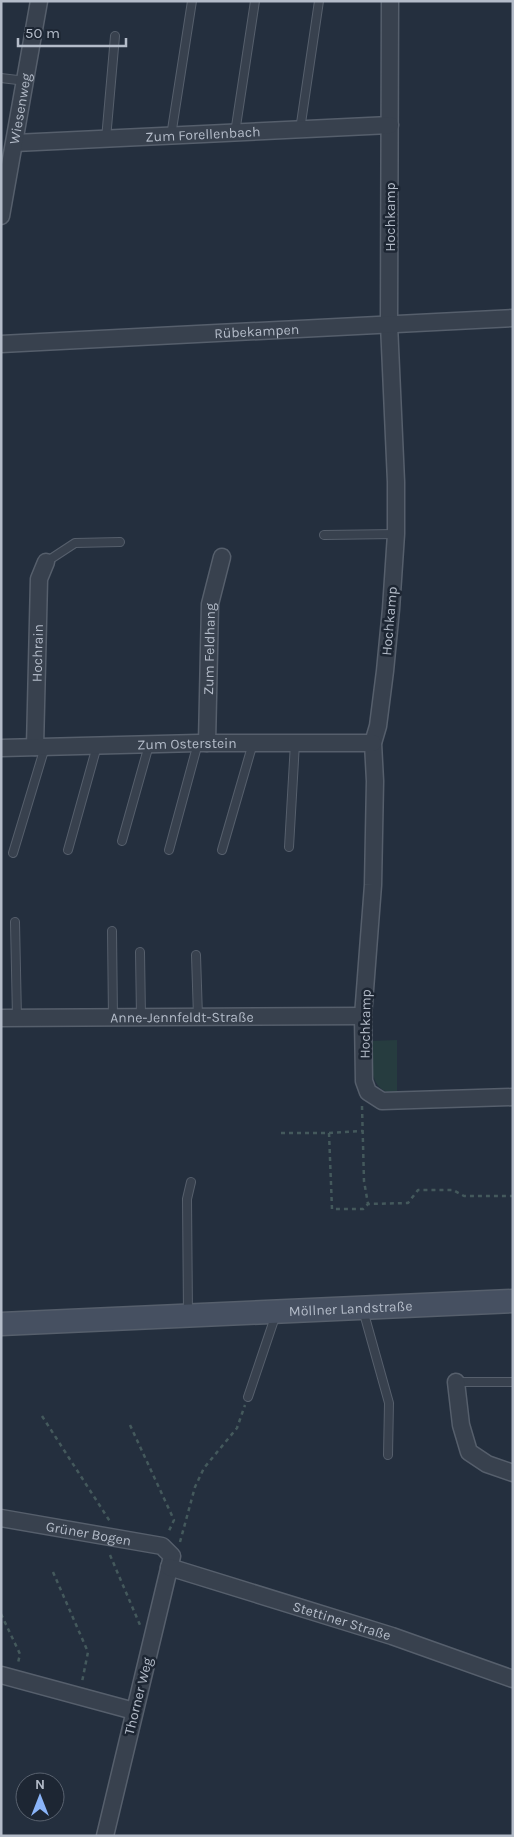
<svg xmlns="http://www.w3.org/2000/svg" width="514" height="1837" viewBox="0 0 514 1837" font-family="Karla,sans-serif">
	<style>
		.green { fill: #263c3f }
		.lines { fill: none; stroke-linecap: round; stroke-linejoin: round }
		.lane-casing { stroke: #565f6c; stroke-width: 10 }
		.street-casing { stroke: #565f6c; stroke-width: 19 }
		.secondary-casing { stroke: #565f6c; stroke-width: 25 }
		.path { stroke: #44595c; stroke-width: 2.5; stroke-dasharray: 4 4; stroke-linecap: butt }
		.lane { stroke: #38414e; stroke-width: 8 }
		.street { stroke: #38414e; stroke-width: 16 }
		.secondary { stroke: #465061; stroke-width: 22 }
		.labels { text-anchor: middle; stroke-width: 5; stroke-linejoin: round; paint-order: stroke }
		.street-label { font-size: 14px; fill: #b4bcc9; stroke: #1d2633 }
	</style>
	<rect width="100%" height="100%" fill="#242f3e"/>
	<path class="green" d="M397,1040V1094C394,1093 388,1093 385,1091C368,1082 372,1057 371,1041Z"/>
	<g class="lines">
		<defs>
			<path id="lane" d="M1,78L26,81
				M300,130L319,1
				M235,133L255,1
				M171,136L192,1
				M106,139L115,36
				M324,535L396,534
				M46,562L75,543L120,542
				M122,841L149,745
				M289,847L295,743
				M68,850L97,746
				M169,850L198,743
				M222,850L253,743
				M13,853L45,747
				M15,922L17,1018
				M112,931L113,1018
				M140,952L141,1017
				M196,955L198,1017
				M363,1310L389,1403L388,1455
				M188,1314L187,1199L191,1182
				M456,1382H513
				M248,1397L276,1314"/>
			<g id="street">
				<path d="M390,1L389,324L396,482V534L391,609L385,671L378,726L373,743L375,781L373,885L363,1016L364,1081L368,1092L382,1101L513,1097"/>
				<path id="s1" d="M15,143L390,125"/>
				<path id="s2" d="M1,216L39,1"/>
				<path id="s3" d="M1,344L513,318"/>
				<path id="s4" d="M207,743L210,604L222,557"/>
				<path id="s5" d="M35,747L39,579L46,562"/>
				<path id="s6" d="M1,748L198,743H373"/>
				<path id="s7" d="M1,1018L363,1016"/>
				<path d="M456,1382L461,1425L469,1452L487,1464L513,1473"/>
				<path id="s8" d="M1,1518L162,1546L172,1556L105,1836"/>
				<path id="s9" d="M169,1567L392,1636L513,1679"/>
				<path d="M1,1675L134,1711"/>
			</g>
			<g id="secondary">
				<path id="s10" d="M1,1324L513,1301"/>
			</g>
		</defs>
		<use href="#lane" class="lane-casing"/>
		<use href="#street" class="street-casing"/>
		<use href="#secondary" class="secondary-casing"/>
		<path class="path" d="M362,1106L364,1181L368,1204
			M281,1133H329L332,1209H363L368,1204L408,1203L418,1190H453L464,1196H513
			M329,1133L363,1131
			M42,1416L111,1523
			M130,1425L174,1520L168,1533
			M180,1542L195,1487L204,1468L237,1428L245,1405
			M110,1555L140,1625
			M53,1572L88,1652L82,1682
			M1,1614L20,1654L18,1663"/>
		<use href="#lane" class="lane"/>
		<use href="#street" class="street"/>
		<use href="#secondary" class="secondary"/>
	</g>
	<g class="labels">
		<g class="street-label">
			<text dy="5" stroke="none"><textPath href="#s2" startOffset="109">Wiesenweg</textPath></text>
			<text dy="5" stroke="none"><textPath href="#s1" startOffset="188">Zum Forellenbach</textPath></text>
			<text transform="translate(390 217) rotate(-90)" y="5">Hochkamp</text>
			<text dy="5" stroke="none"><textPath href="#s3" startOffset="256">Rübekampen</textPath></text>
			<text transform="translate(389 621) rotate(-85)" y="5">Hochkamp</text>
			<text dy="5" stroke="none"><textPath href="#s4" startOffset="94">Zum Feldhang</textPath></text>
			<text dy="5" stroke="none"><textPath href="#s5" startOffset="94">Hochrain</textPath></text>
			<text dy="5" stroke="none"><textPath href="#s6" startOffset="186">Zum Osterstein</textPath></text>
			<text dy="5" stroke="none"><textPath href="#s7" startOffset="181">Anne-Jennfeldt-Straße</textPath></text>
			<text transform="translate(365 1024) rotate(-89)" y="5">Hochkamp</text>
			<text dy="5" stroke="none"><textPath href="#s10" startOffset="350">Möllner Landstraße</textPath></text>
			<text dy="5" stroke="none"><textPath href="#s8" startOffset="89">Grüner Bogen</textPath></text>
			<text dy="5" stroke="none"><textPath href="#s9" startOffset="181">Stettiner Straße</textPath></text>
			<text transform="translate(138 1696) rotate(-76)" y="5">Thorner Weg</text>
		</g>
	</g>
	<rect width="514" height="1837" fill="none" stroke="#b4bcc9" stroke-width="5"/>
	<g transform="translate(40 1797)"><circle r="24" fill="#1d2633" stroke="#59626f"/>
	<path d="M0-4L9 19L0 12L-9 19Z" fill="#8ab4f8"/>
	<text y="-8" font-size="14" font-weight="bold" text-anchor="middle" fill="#b4bcc9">N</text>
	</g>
	<path d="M18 38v8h108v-8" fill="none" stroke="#b4bcc9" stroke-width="2.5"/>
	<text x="25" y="38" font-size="15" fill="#b4bcc9" stroke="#1d2633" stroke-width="4" paint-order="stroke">50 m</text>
</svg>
